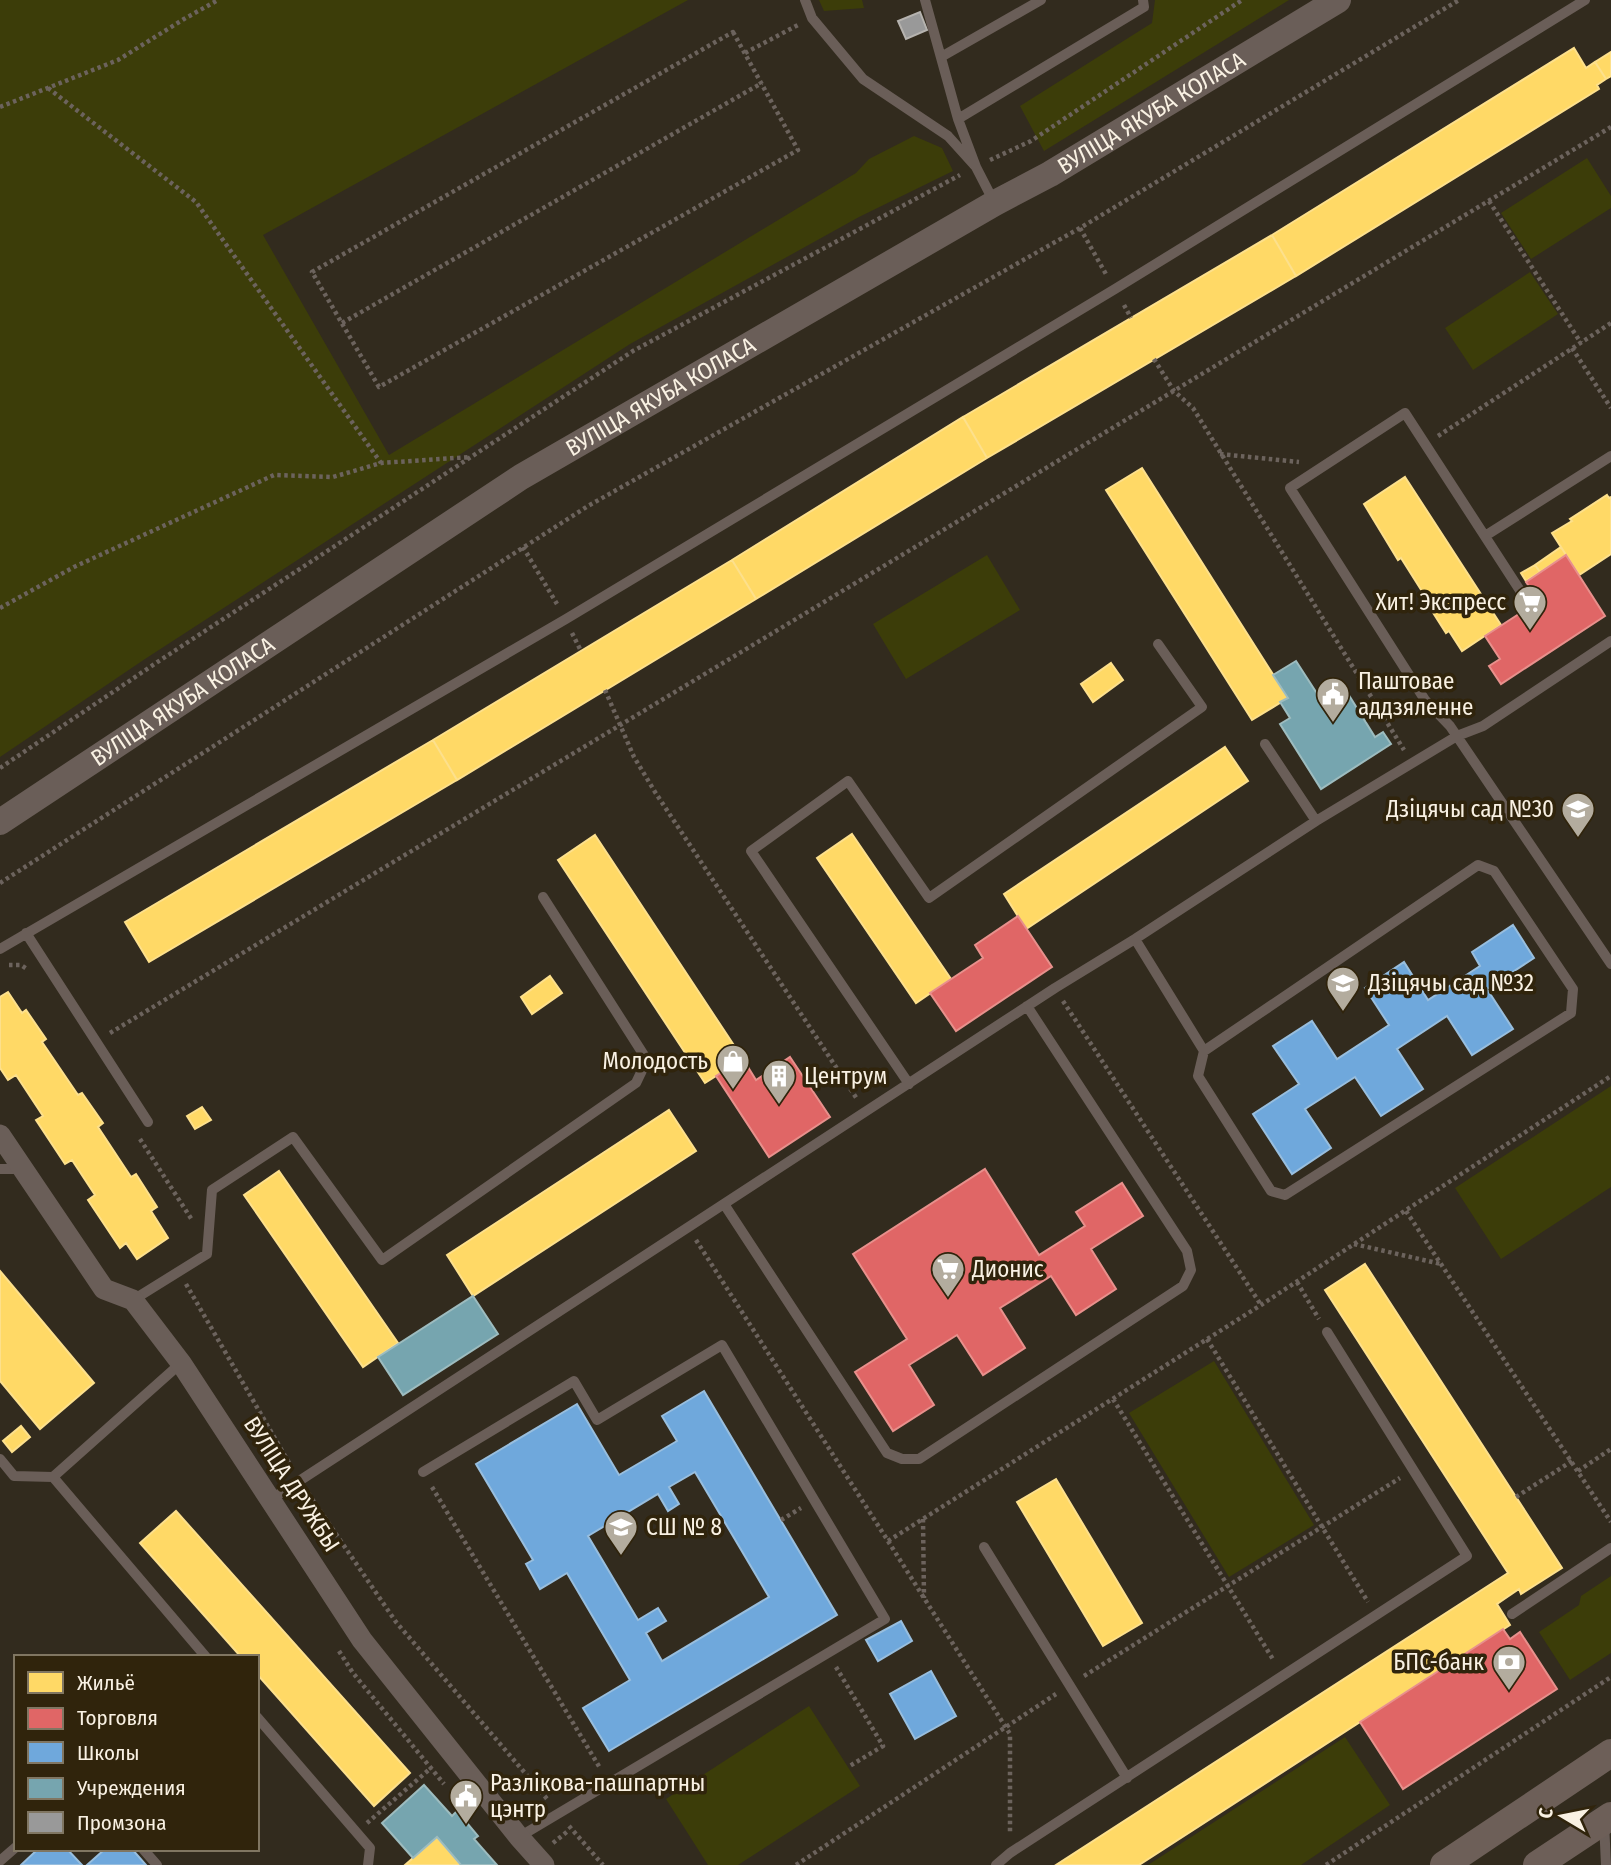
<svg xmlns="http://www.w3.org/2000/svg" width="1611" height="1865" viewBox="0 0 1611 1865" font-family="'Fira Sans Condensed',sans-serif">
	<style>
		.green { fill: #3c3d09 }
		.homes { fill: #ffd966; stroke: #fde08c; stroke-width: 2 }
		.shops { fill: #e06666; stroke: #e8908c; stroke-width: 2 }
		.schools { fill: #6fa8dc; stroke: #98bede; stroke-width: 2; fill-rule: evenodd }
		.public { fill: #76a5af; stroke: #9dbcbf; stroke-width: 2 }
		.industry { fill: #999; stroke: #b6b3af; stroke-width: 2 }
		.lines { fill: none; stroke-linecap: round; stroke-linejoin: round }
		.path { stroke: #6c635d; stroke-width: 4.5; stroke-dasharray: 3.5 3.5; stroke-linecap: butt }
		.service { stroke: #6a5e58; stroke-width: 10 }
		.minor { stroke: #6a5e58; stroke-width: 21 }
		.tertiary { stroke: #6a5e58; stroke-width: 26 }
		.secondary { stroke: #6d5f58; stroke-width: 28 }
		.labels { text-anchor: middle; stroke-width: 7; stroke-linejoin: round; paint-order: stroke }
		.street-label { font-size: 23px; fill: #f9f1e3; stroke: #30240c }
		.poi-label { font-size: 23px; fill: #f9f1e3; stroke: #30240c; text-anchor: start }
	</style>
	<rect width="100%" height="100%" fill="#322b1e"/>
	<path class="green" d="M0,0H688L263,235L389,455L856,173L869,159L914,136L942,148L953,171L859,217L630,344L145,659L0,757Z
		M819,0H862L864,8L824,11Z
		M1155,0H1289L1044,151L1020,106L1152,23Z
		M1587,158L1611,196V208L1531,259L1501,213Z
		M1530,272L1558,314L1473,370L1445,328Z
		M987,555L1020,610L906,679L873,624Z
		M1611,1086V1187L1501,1259L1455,1188Z
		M1214,1361L1314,1525L1229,1577L1129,1413Z
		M1611,1576V1653L1570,1680L1539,1632L1579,1605L1581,1596Z
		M809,1706L860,1786L738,1865H708L666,1799Z
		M1345,1737L1390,1805L1301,1865H1148Z"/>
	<path class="homes" d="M1574,48L1586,68L1595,62L1606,79L1597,85L1599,89L1296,276L1272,235Z
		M1611,52V76L1606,79L1595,62Z
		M1272,235L1296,276L987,458L963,417Z
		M963,417L987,458L756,599L732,560Z
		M1142,468L1288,698L1252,720L1106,490Z
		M1405,477L1501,625L1462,651L1449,631L1446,633L1423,597L1425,596L1401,558L1398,560L1364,504Z
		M1607,495L1609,498L1611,497V554L1579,575L1552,533L1572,521L1570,519Z
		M1561,547L1566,555L1540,572L1535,565Z
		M732,560L756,599L457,780L433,740Z
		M1535,565L1540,572L1526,581L1521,573Z
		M1111,663L1123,680L1093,702L1081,684Z
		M433,740L457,780L149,962L125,922Z
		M1225,747L1248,781L1026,929L1004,894Z
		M852,834L951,979L916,1003L817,858Z
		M595,835L743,1059L705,1083L558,860Z
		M550,976L562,993L532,1014L521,997Z
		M8,992L22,1013L26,1010L46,1039L42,1042L78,1095L82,1093L103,1123L98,1127L131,1177L136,1174L157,1207L151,1211L168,1238L137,1259L126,1243L120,1248L88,1200L95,1195L72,1160L65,1164L36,1120L43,1116L16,1075L8,1080L0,1068V997Z
		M202,1107L211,1120L195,1129L187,1116Z
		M669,1110L696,1151L473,1296L447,1255Z
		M279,1171L398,1343L363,1367L244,1195Z
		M1365,1264L1562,1568L1521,1594L1519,1589L1497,1604L1510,1625L1139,1865H1056L1508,1573L1325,1290Z
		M0,1271L94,1383L40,1429L0,1381Z
		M21,1426L30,1437L12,1452L3,1441Z
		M1056,1479L1142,1623L1103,1646L1017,1502Z
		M176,1511L410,1773L374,1806L257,1674V1657H241L140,1543Z
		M437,1837L461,1865H405Z"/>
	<path class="shops" d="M1566,555L1605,616L1501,684L1489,666L1500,659L1485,636L1539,601L1526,582Z
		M1018,916L1052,967L956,1031L930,993L983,958L975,945Z
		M790,1057L830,1117L769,1157L716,1076L743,1059L756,1080Z
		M985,1169L1039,1255L1085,1226L1076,1212L1122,1183L1143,1216L1091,1249L1116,1289L1076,1315L1051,1276L1000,1308L1025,1348L983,1375L957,1335L909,1365L934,1405L893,1431L855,1372L907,1339L853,1254Z
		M1503,1629L1510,1639L1520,1632L1557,1689L1403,1789L1360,1722Z"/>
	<path class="schools" d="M1513,925L1534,958L1487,989L1513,1029L1472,1055L1447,1016L1397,1049L1423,1089L1381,1116L1355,1077L1305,1109L1331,1148L1292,1174L1253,1114L1299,1084L1273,1046L1312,1021L1337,1059L1389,1025L1365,988L1404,962L1428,1000L1480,966L1472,952Z
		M704,1391L837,1615L609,1751L583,1708L630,1680L567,1573L540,1589L526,1564L533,1560L476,1464L577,1404L619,1475L677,1441L662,1416ZM695,1472L769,1597L662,1661L646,1633L666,1621L658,1608L638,1620L588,1536L658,1494L668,1511L679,1504L669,1487Z
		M901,1621L912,1641L878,1661L866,1640Z
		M931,1671L956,1716L915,1739L890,1694Z
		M38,1849H67L82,1865H21Z
		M105,1849H132L146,1865H87Z"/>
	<path class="public" d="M1296,661L1318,695L1340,681L1375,737L1383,732L1391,744L1321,789L1280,724L1290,718L1280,702L1288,698L1273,675Z
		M473,1296L498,1334L403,1395L378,1357Z
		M424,1785L452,1816L457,1811L478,1836L474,1839L497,1865H461L437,1837L413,1858L382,1823Z"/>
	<path class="industry" d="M920,12L927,30L906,39L898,21Z"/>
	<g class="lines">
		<path class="path" d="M733,32L798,150L379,387L312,272Z
			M745,53L798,25
			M48,88L196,202L381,463
			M0,107L118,60L184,19L218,0
			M990,160L1031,141L1242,0
			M1489,201L1581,343
			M1080,228L1107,276
			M1124,305L1131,318
			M342,323L762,83
			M1572,348L1611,408
			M1154,359L1174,391L1193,408L1404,750
			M1438,436L1611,323
			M1220,454L1299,462
			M523,547L557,604
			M0,608L74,567L274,475L333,477L381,463L470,457
			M572,633L581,651
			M605,690L634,757L655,792L857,1099
			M0,768L156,663L633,351L960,175
			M0,883L588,506L1080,228L1459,0
			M9,965H21L27,969
			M1063,1001L1261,1305
			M110,1033L1611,127
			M140,1139L192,1220
			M1406,1211L1611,1522
			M696,1240L888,1541L1261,1305L1611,1076
			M1354,1244L1441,1264
			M1297,1282L1319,1319
			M186,1284L292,1468
			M1207,1339L1368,1602
			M1113,1399L1274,1661
			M1578,1471L1611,1449
			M432,1487L600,1768
			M308,1493L396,1622L548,1800
			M1516,1497L1572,1461
			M923,1519L924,1598
			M781,1520L801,1508
			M888,1541L1010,1734V1834
			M339,1651L353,1673L444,1784
			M836,1667L883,1746L848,1767
			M1084,1676L1400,1478
			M367,1823L431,1768
			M569,1826L603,1865
			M553,1843L568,1831
			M796,1865L1056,1694
			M1326,1865L1611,1677"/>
		<path class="service" d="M805,0L812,18L863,79L948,136L976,167
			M925,0L958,119L976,167L994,202
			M941,57L1041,0
			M958,119L1144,7L1143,0
			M1485,536L1611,456
			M1523,595L1405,413L1290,488L1425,700L1450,726L1611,964
			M1265,744L1316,821
			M26,933L148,1122
			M1135,939L1204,1051L1198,1076L1271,1191L1285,1195L1571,1013L1573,989L1494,871L1478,865L1204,1051
			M0,949L566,619L1115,289L1585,0
			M909,1084L751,851L848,781L929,898L1202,707L1158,644
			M0,1169H22
			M724,1204L887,1453L902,1459H919L1183,1286L1191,1270L1187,1251L1027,1006
			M133,1300L207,1254L212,1190L293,1137L382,1260L636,1083L647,1060L543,897
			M181,1363L53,1477L206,1657
			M0,1459L14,1476L53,1477
			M423,1472L574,1381L597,1420L722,1345L885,1619L519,1837
			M270,1500L1055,988L1135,939L1316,821L1457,736L1483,726L1611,641
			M984,1547L1127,1778
			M1512,1614L1611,1548
			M257,1717L370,1848L368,1865
			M1604,1822L1606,1865
			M143,1849L157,1865
			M0,1861L16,1847
			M996,1865L1010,1853L1467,1556L1327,1332"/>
		<path class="minor" d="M0,1135L104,1289L133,1300L181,1363L362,1640L519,1837L544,1865"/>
		<path class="tertiary" id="s1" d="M0,822L521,477L995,203L1050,174L1338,0"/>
		<path class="secondary" d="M1444,1865L1611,1753
			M1537,1865L1611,1816"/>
	</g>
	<defs>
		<symbol id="supermarket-pin" viewBox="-11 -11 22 30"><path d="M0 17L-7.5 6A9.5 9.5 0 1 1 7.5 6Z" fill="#b3ac9e" stroke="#30240c"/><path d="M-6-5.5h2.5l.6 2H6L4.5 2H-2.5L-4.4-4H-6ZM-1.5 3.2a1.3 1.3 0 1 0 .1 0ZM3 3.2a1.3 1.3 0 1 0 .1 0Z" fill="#fff"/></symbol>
		<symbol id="civic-pin" viewBox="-11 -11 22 30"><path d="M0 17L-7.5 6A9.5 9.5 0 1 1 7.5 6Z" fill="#b3ac9e" stroke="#30240c"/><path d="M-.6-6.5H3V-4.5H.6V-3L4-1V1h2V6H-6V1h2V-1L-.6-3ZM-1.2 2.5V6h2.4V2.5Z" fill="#fff"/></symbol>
		<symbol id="school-pin" viewBox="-11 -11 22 30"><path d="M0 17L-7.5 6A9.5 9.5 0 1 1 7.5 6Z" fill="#b3ac9e" stroke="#30240c"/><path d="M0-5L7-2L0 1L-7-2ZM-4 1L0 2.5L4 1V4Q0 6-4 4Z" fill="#fff"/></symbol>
		<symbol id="shop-pin" viewBox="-11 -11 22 30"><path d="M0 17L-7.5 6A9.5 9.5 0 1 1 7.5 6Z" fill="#b3ac9e" stroke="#30240c"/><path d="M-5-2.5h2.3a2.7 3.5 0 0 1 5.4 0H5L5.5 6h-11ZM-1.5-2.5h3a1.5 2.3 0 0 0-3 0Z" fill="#fff"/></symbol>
		<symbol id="building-pin" viewBox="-11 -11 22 30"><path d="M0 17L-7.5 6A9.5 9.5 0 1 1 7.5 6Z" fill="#b3ac9e" stroke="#30240c"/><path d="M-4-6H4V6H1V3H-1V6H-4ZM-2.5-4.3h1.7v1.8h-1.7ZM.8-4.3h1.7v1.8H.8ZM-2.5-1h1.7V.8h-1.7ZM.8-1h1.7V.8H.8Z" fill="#fff"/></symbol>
		<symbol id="bank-pin" viewBox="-11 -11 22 30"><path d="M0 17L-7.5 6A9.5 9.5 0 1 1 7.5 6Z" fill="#b3ac9e" stroke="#30240c"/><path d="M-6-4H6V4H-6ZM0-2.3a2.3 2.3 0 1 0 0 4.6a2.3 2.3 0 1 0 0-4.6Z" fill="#fff"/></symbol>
	</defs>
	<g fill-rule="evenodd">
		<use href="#supermarket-pin" x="1511" y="583" width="38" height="52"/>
		<use href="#civic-pin" x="1314" y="675" width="38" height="52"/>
		<use href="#school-pin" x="1559" y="790" width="38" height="52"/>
		<use href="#school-pin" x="1324" y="964" width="38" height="52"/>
		<use href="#shop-pin" x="714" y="1042" width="38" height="52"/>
		<use href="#building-pin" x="760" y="1057" width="38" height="52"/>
		<use href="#supermarket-pin" x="929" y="1250" width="38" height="52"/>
		<use href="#school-pin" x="602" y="1508" width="38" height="52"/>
		<use href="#bank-pin" x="1490" y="1643" width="38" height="52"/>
		<use href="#civic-pin" x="447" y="1777" width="38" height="52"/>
	</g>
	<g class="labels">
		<g class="street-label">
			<text dy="8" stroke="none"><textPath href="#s1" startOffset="1353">ВУЛІЦА ЯКУБА КОЛАСА</textPath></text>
			<text dy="8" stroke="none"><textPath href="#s1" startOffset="786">ВУЛІЦА ЯКУБА КОЛАСА</textPath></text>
			<text dy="8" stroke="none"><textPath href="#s1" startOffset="219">ВУЛІЦА ЯКУБА КОЛАСА</textPath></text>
			<text transform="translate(292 1484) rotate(57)" y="8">ВУЛІЦА ДРУЖБЫ</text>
		</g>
		<g class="poi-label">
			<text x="1506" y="610" text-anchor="end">Хит! Экспресс</text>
			<text x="1358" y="689">Паштовае<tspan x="1358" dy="26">аддзяленне</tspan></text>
			<text x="1554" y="817" text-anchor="end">Дзіцячы сад №30</text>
			<text x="1368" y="991">Дзіцячы сад №32</text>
			<text x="708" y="1069" text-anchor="end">Молодость</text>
			<text x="804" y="1084">Центрум</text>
			<text x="972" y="1277">Дионис</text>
			<text x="646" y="1535">СШ № 8</text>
			<text x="1484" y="1670" text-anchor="end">БПС-банк</text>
			<text x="490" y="1791">Разлікова-пашпартны<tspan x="490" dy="26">цэнтр</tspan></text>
		</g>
	</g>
	<rect x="14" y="1655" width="245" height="196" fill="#30240c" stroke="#807662" stroke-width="2"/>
	<rect x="28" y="1672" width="35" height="21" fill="#ffd966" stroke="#807662" stroke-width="2"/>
	<text x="77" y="1690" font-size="21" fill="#f9f1e3">Жильё</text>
	<rect x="28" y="1708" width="35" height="21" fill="#e06666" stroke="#807662" stroke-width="2"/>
	<text x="77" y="1725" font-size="21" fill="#f9f1e3">Торговля</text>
	<rect x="28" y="1742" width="35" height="21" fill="#6fa8dc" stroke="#807662" stroke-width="2"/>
	<text x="77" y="1760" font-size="21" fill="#f9f1e3">Школы</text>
	<rect x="28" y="1778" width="35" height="21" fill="#76a5af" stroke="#807662" stroke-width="2"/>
	<text x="77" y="1795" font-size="21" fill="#f9f1e3">Учреждения</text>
	<rect x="28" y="1812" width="35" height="21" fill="#999999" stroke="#807662" stroke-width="2"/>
	<text x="77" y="1830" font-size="21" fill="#f9f1e3">Промзона</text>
	<g transform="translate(1562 1816) rotate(280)" stroke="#30240c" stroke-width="5" paint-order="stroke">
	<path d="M0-5L12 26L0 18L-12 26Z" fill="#f9f1e3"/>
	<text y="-10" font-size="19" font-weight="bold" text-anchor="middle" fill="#f9f1e3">С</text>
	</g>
</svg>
